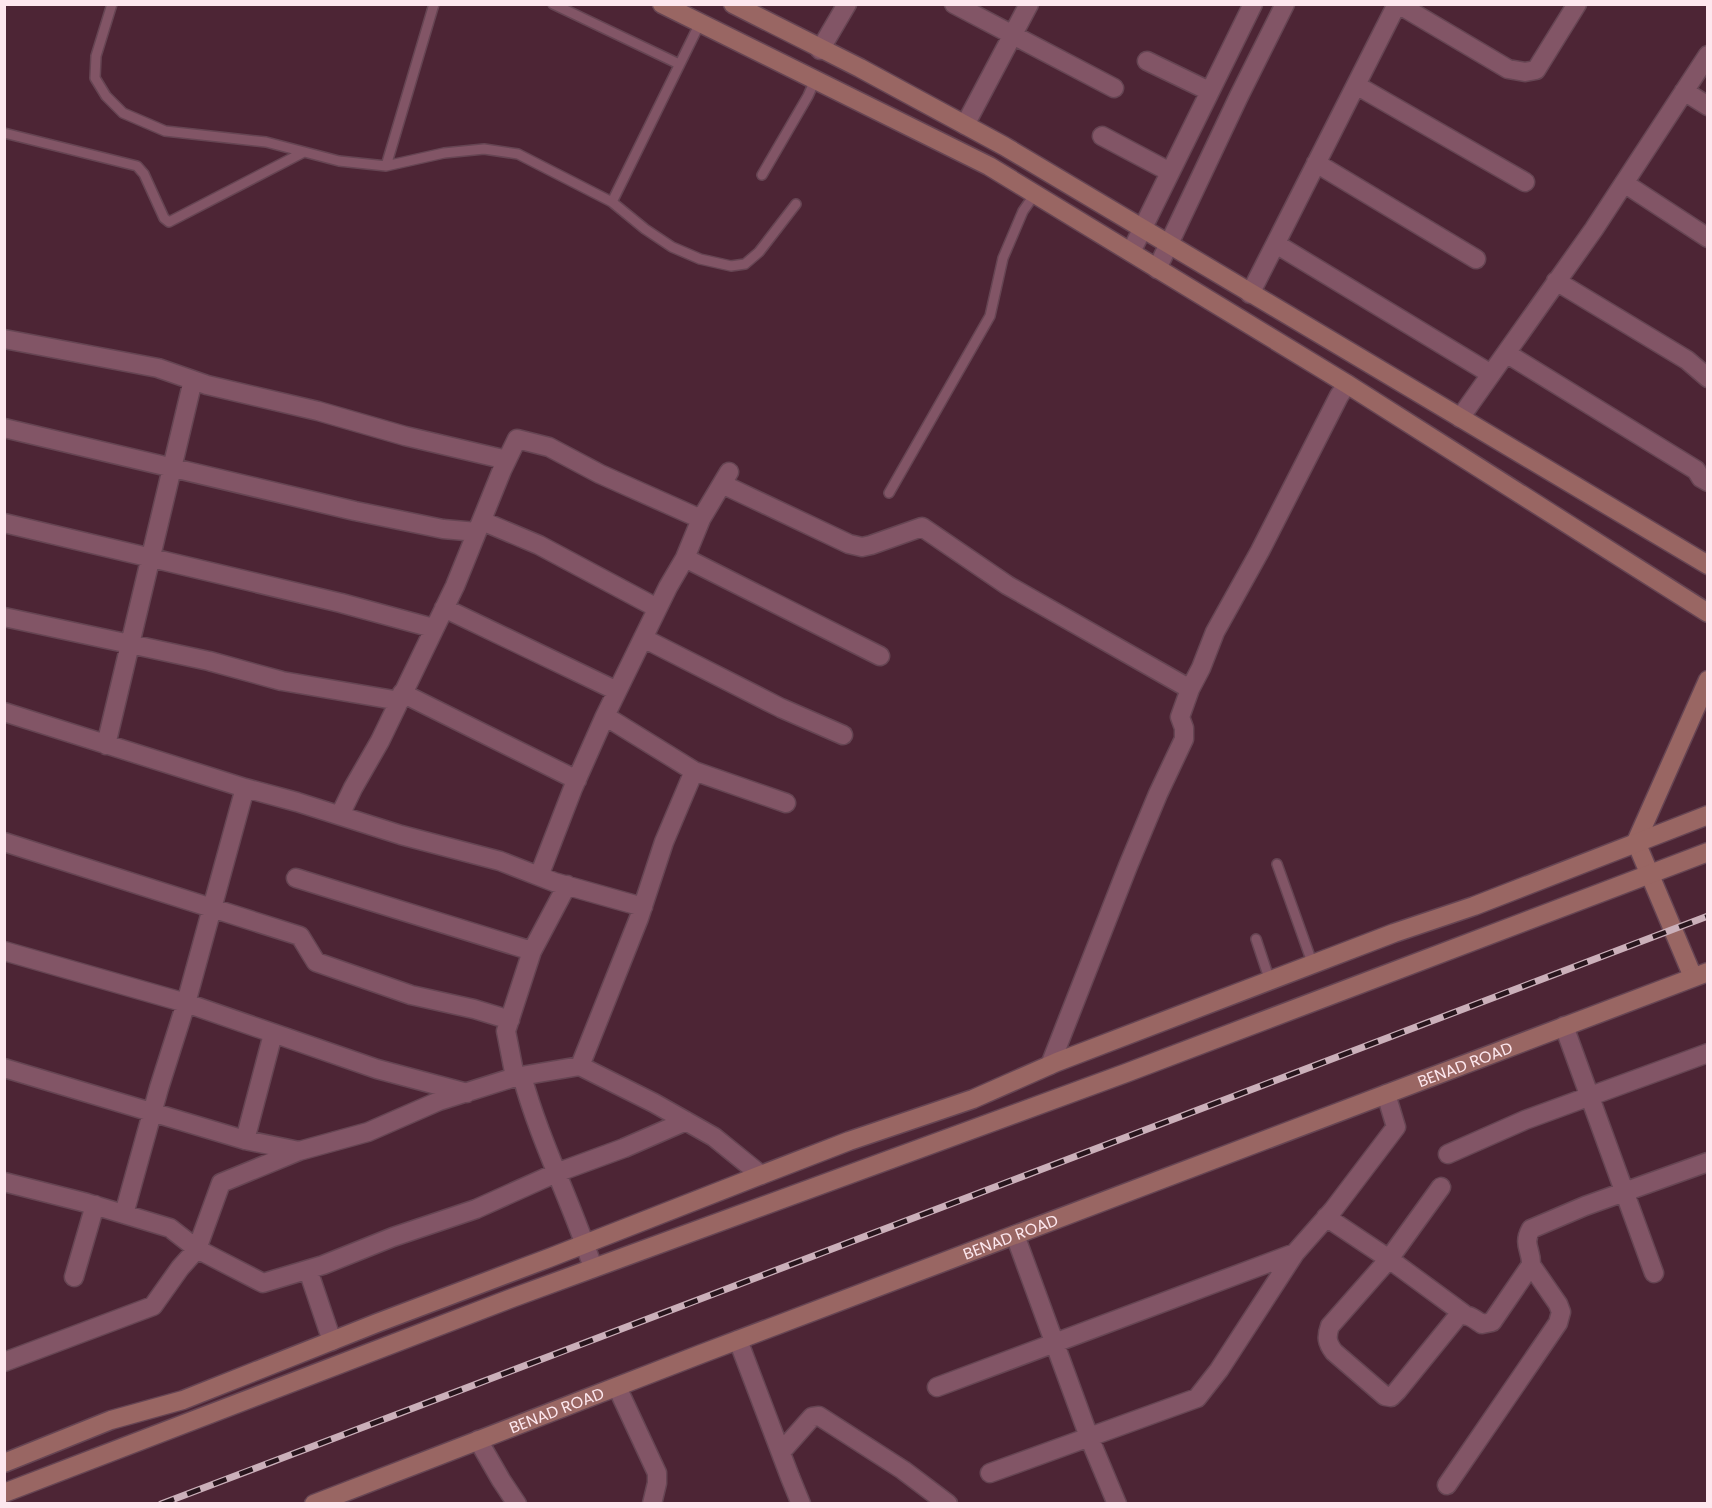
<svg xmlns="http://www.w3.org/2000/svg" width="1712" height="1508" viewBox="0 0 1712 1508" font-family="Poppins,sans-serif">
	<style>
		.lines { fill: none; stroke-linecap: round; stroke-linejoin: round }
		.lane-casing { stroke: #664553; stroke-width: 12 }
		.street-casing { stroke: #664553; stroke-width: 21 }
		.secondary-casing { stroke: #664553; stroke-width: 21 }
		.lane { stroke: #825566; stroke-width: 9 }
		.street { stroke: #825566; stroke-width: 18 }
		.secondary { stroke: #996663; stroke-width: 18 }
		.rail-casing { stroke: #cbb0ba; stroke-width: 7 }
		.rail { stroke: #27151c; stroke-width: 4.5; stroke-dasharray: 14; stroke-linecap: butt }
		.labels { text-anchor: middle; stroke-width: 6; stroke-linejoin: round; paint-order: stroke }
		.street-label { font-size: 16px; fill: #fde7ee; stroke: #27151c }
	</style>
	<rect width="100%" height="100%" fill="#4d2535"/>
	<g class="lines">
		<defs>
			<path id="lane" d="M112,4L96,56L95,78L106,96L123,113L165,131L266,142L339,161L386,166L444,153L484,149L518,154L612,202L645,229L672,247L700,259L731,266L745,264L759,252L796,204
				M553,4L679,64
				M4,133L137,166L144,174L164,218L169,222L304,152
				M386,166L434,4
				M762,175L808,96L815,80
				M612,202L700,23
				M889,493L990,316L1003,258L1023,211L1035,194
				M1277,864L1313,965
				M1256,939L1270,981"/>
			<path id="street" d="M954,4L1114,88
				M1398,4L1508,69L1525,72L1536,70L1577,4
				M820,50L847,4
				M1147,61L1209,91
				M1356,85L1525,182
				M1684,91L1708,106
				M965,125L1029,4
				M1102,136L1170,172
				M1316,163L1476,259
				M1624,183L1708,238
				M1276,244L1491,374
				M1131,252L1253,4
				M1157,269L1239,96L1285,4
				M1556,281L1687,360L1708,378
				M1250,294L1397,4
				M4,339L158,368L207,385L318,411L405,436L507,460
				M1506,353L1696,470L1701,478L1708,482
				M1460,418L1594,229L1708,55
				M4,428L355,511L443,529L477,532
				M722,484L849,544L862,547L871,545L922,527L1007,585L1190,689
				M482,521L539,545L657,608
				M4,523L341,603L433,628
				M685,558L880,656
				M444,608L617,691
				M4,617L209,661L282,681L400,701
				M643,638L781,708L843,735
				M402,693L577,780
				M4,712L245,788L297,802L401,835L500,861L554,882L643,907
				M605,716L694,771
				M106,745L193,380
				M340,815L353,788L380,741L455,586L502,470L517,439L549,447L600,474L701,519
				M4,842L300,936L316,962L411,995L474,1009L510,1020
				M539,876L573,788L605,716L668,587L685,558L701,519L729,472
				M296,878L532,951
				M4,951L186,1003L377,1069L467,1093
				M1564,1026L1654,1273
				M1050,1065L1128,866L1158,794L1184,739V728L1180,717L1190,689L1201,668L1215,632L1260,551L1339,396L1347,384
				M580,1066L639,918L664,842L694,771L786,803
				M4,1068L245,1140L299,1151
				M522,1076C540,1142 572,1203 593,1268
				M515,1077L506,1031L532,951L567,885
				M245,1140L273,1034
				M1448,1154L1525,1120L1708,1053
				M4,1182L87,1203L170,1228L197,1249L263,1283L323,1265L393,1237L476,1209L556,1173L624,1148L686,1121
				M1441,1187L1389,1259L1330,1326C1326,1337 1327,1343 1334,1352L1385,1396L1391,1397L1397,1391L1458,1316C1468,1313 1474,1319 1482,1324L1492,1322L1531,1265C1532,1250 1522,1245 1531,1229L1585,1206L1708,1162
				M124,1214L159,1088L186,1003L245,788
				M1326,1217L1389,1259L1464,1314
				M1015,1235L1089,1437L1117,1504
				M308,1270L332,1341
				M74,1277L95,1205
				M738,1340L790,1477L801,1504
				M4,1362L153,1306L180,1268L197,1249L221,1183L299,1151L368,1132L439,1101L515,1077L580,1066L654,1103L714,1137L761,1175
				M617,1387L657,1473V1483L652,1504
				M937,1387L1295,1253
				M478,1440L501,1480L517,1504
				M781,1452L812,1417L819,1416L903,1470L948,1504
				M990,1473L1197,1398L1219,1370L1295,1253L1333,1210L1396,1127L1386,1094
				M1447,1485L1558,1323L1561,1312L1558,1304L1531,1265"/>
			<g id="secondary">
				<path d="M662,4L989,166L1347,384L1708,613"/>
				<path d="M733,4L860,68L1004,146L1708,565"/>
				<path d="M1693,977L1636,842L1708,680"/>
				<path d="M4,1463L111,1420L183,1400L377,1323L549,1258L761,1175L849,1141L973,1099L1057,1062L1394,933L1474,906L1708,815"/>
				<path d="M4,1493L512,1298L1126,1073L1708,852"/>
				<path id="s1" d="M314,1504L701,1354L1708,972"/>
			</g>
		</defs>
		<use href="#lane" class="lane-casing"/>
		<use href="#street" class="street-casing"/>
		<use href="#secondary" class="secondary-casing"/>
		<use href="#lane" class="lane"/>
		<use href="#street" class="street"/>
		<use href="#secondary" class="secondary"/>
		<defs>
			<path id="rail" d="M161,1504L1708,916"/>
		</defs>
		<use href="#rail" class="rail-casing"/>
		<use href="#rail" class="rail"/>
	</g>
	<g class="labels">
		<g class="street-label">
			<text dy="6" stroke="none"><textPath href="#s1" startOffset="1232">BENAD ROAD</textPath></text>
			<text dy="6" stroke="none"><textPath href="#s1" startOffset="746">BENAD ROAD</textPath></text>
			<text dy="6" stroke="none"><textPath href="#s1" startOffset="260">BENAD ROAD</textPath></text>
		</g>
	</g>
	<rect width="1712" height="1508" fill="none" stroke="#fde7ee" stroke-width="12"/>
</svg>
